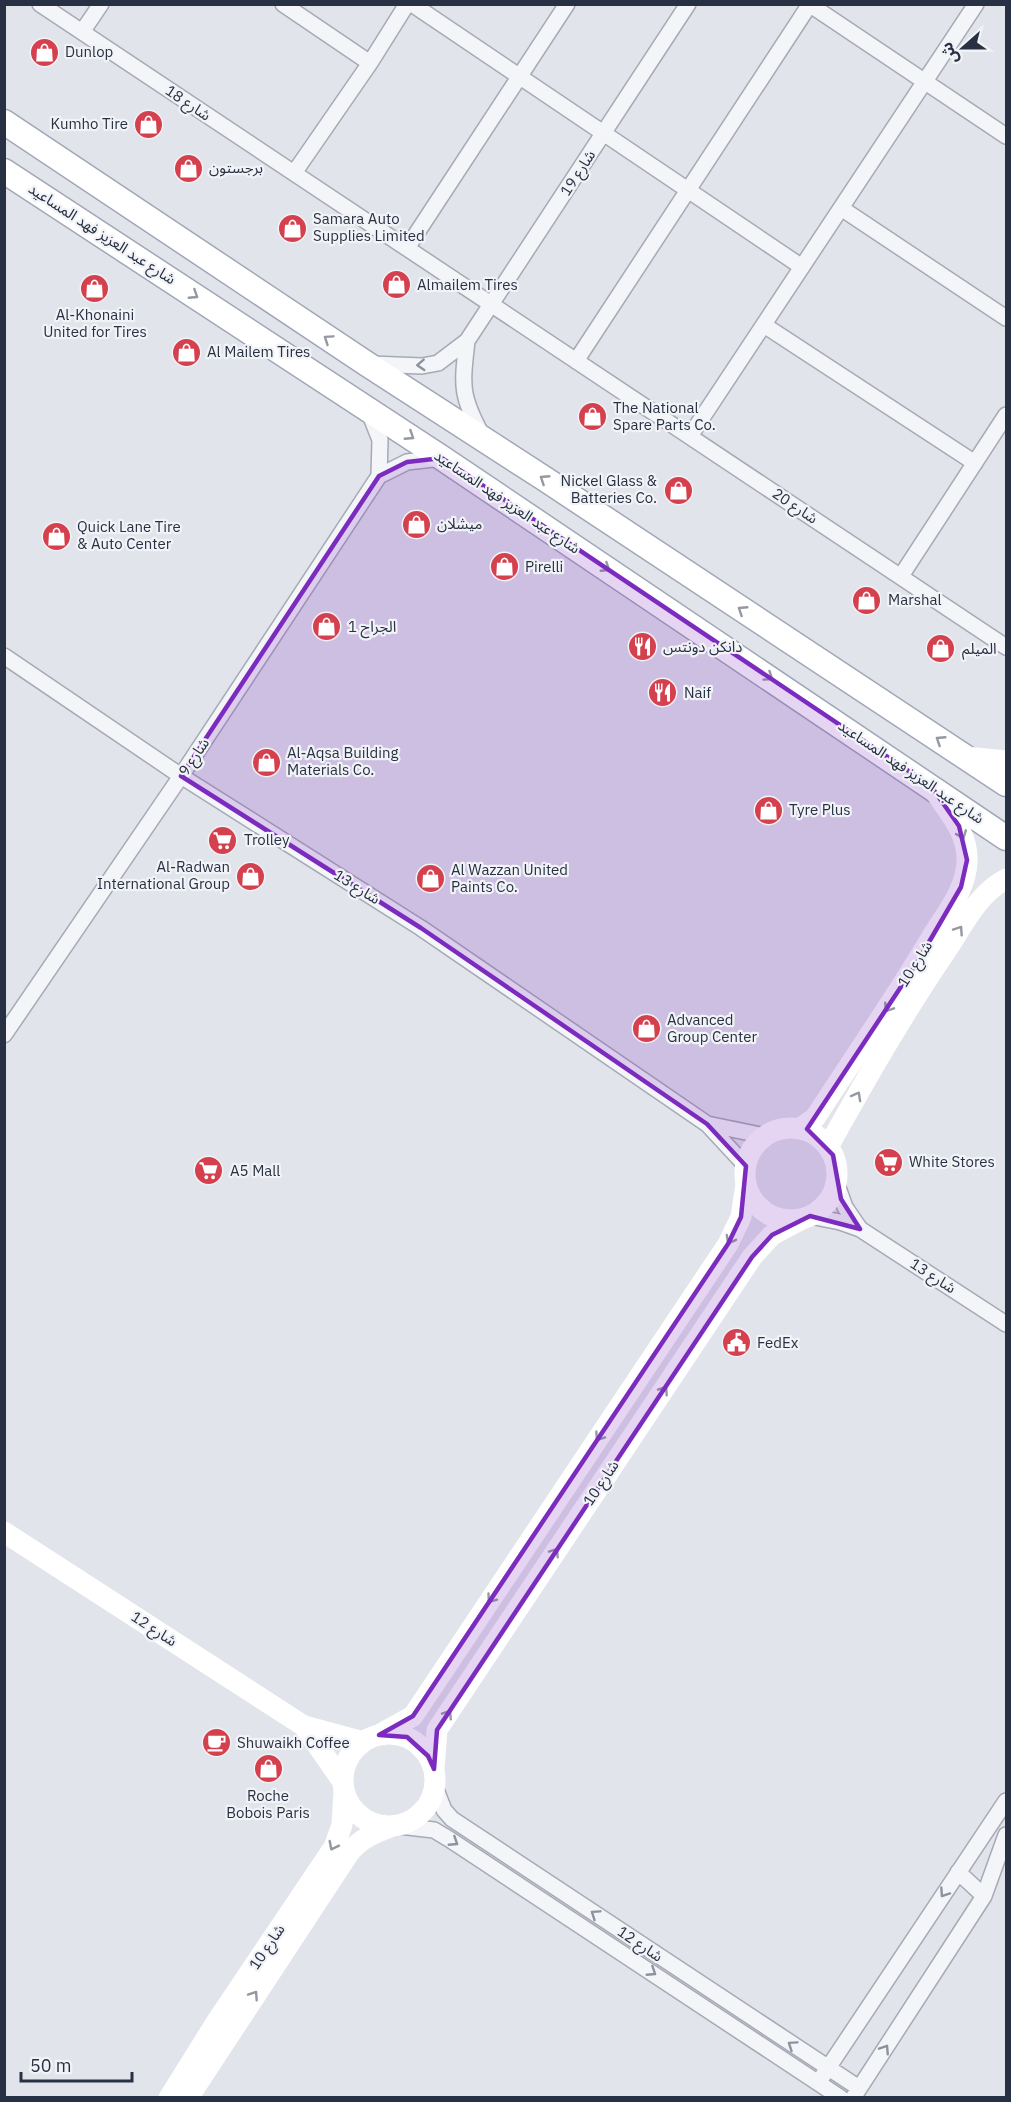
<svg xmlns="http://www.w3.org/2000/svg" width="1011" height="2102" viewBox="0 0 1011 2102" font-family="'IBM Plex Sans','Noto Sans Arabic',sans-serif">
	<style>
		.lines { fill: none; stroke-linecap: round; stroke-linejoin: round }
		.street-casing { stroke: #a6aab5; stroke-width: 18 }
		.primary-casing { stroke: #a0a7b7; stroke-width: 27 }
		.street { stroke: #f4f5f8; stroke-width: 15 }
		.secondary { stroke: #fff; stroke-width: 21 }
		.primary { stroke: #fff; stroke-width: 24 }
		.oneway { stroke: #9498a1 }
		.oneway2 { stroke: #8e929e }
		.marked { fill: #7b2cbf; fill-opacity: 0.2; stroke: #7b2cbf; stroke-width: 4.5; stroke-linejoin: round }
		.labels { text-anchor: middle; stroke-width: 4.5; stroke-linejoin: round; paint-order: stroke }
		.poi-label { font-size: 15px; fill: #283043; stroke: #f1f3f7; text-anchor: start }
		.street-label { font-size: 15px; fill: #283043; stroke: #f1f3f7 }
	</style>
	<rect width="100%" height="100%" fill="#e1e4ea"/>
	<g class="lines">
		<defs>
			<path id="street" d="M40,4L1006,647
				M283,4L370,63
				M412,4L802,267
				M809,4L1006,136
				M82,32L101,4
				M294,173L370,63L407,4
				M841,208L1006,318
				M407,248L567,4
				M764,325L975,463
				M467,341C462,385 460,395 482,435
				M576,361L810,4
				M371,364L422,366L438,363L467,341L688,4
				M369,412L380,440L379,476
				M690,436L976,4
				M901,576L1006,415
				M4,656L181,776L421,928L707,1124L746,1166
				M4,1035L181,776L379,476L407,462L442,458
				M707,1124L765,1136
				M836,1182L845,1207L860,1229
				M810,1216L840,1222L860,1229L1006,1324
				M435,1787L444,1810L452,1819L859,2088
				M399,1826L434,1830L449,1839L841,2098
				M958,1872L984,1896
				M822,2077L1006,1801
				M853,2098L984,1896L1006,1835"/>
			<path id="primary" d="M4,122L367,364L545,479L1006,784
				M4,171L442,458L1006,838"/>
		</defs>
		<use href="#street" class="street-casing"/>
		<use href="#primary" class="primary-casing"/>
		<use href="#street" class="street"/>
		<path class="secondary" d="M966,757L1006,761
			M745 1174a46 46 0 1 1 92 0a46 46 0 1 1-92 0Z
			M799,1129L815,1118C855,1056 897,996 934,933C948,911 968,886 967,858C967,833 950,814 936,793
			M828,1147C866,1079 904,1012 948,948C964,923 979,893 1006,879
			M4,1532L304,1726L363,1742
			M304,1726L343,1782
			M343 1780a46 46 0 1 1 92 0a46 46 0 1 1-92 0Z
			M379,1735L413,1716L728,1244L741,1217L746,1184
			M434,1769L437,1730L752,1257L772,1235L802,1219
			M169,2098L217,2021L334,1847L342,1825L344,1790
			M188,2098L349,1853C361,1838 375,1833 393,1826"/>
		<use href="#primary" class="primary"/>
	</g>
	<defs><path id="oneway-chevron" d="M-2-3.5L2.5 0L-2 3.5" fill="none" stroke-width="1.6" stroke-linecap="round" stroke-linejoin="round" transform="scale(1.5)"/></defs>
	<g class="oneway">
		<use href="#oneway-chevron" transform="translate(194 295) rotate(33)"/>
		<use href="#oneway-chevron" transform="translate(328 339) rotate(-146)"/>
		<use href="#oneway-chevron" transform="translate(410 436) rotate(33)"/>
		<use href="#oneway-chevron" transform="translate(544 479) rotate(-147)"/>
		<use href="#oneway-chevron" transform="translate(606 568) rotate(33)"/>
		<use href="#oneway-chevron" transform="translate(742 610) rotate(-147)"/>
		<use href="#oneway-chevron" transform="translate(769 677) rotate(34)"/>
		<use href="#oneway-chevron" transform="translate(940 740) rotate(-147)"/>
		<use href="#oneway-chevron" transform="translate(962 835) rotate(69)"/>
		<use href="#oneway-chevron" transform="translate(959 930) rotate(-56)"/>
		<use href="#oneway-chevron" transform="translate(888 1008) rotate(123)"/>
		<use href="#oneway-chevron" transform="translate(857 1096) rotate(-61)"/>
		<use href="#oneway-chevron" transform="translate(730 1240) rotate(118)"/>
		<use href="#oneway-chevron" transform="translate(664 1390) rotate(-56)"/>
		<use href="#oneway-chevron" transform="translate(599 1437) rotate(124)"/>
		<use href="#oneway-chevron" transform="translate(555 1552) rotate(-56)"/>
		<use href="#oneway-chevron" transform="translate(491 1599) rotate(126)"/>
		<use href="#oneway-chevron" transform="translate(448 1714) rotate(-57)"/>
		<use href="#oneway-chevron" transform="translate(333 1846) rotate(117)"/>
		<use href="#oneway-chevron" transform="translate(254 1995) rotate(-56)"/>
	</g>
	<g class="oneway2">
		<use href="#oneway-chevron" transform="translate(421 365) rotate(177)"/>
		<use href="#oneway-chevron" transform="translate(454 1842) rotate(33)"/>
		<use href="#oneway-chevron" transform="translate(944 1893) rotate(124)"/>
		<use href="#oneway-chevron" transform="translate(595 1914) rotate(-146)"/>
		<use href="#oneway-chevron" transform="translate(652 1972) rotate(33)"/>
		<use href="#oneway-chevron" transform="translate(792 2045) rotate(-146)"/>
		<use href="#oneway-chevron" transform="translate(885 2049) rotate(-57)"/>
	</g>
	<path class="marked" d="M442,458L931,786L959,826L967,860L961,887L918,961L807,1129L833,1155L841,1199L860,1229L810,1216L772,1235L752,1257L437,1730L434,1769L428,1756L407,1737L379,1735L413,1716L728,1244L741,1217L746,1166L707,1124L421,928L181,776L379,476L407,462Z"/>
	<defs>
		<symbol id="shop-disc" viewBox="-11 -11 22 22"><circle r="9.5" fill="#d5404e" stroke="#f1f3f7"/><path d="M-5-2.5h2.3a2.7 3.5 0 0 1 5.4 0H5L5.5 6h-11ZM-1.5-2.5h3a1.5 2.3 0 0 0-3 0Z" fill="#fff"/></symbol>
		<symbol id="restaurant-disc" viewBox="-11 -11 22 22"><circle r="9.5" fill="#d5404e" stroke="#f1f3f7"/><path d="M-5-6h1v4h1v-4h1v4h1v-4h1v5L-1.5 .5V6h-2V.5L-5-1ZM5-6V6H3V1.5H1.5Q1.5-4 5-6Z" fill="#fff"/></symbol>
		<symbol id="supermarket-disc" viewBox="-11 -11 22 22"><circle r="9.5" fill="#d5404e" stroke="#f1f3f7"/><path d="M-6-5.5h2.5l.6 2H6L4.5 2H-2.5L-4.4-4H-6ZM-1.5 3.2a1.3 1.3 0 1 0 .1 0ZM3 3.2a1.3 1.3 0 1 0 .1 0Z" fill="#fff"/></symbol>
		<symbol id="civic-disc" viewBox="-11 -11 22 22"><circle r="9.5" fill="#d5404e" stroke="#f1f3f7"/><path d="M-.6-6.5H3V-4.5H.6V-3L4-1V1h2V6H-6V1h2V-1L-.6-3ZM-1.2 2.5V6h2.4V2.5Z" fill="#fff"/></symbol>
		<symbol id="cafe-disc" viewBox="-11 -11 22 22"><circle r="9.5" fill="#d5404e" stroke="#f1f3f7"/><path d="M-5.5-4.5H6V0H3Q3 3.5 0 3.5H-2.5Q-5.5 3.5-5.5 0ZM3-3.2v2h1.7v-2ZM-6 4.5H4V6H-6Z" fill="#fff"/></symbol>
	</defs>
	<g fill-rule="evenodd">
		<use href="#shop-disc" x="28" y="36" width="33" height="33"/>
		<use href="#shop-disc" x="132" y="108" width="33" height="33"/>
		<use href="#shop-disc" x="172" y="152" width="33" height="33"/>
		<use href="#shop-disc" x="276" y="212" width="33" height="33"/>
		<use href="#shop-disc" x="380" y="268" width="33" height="33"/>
		<use href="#shop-disc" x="78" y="272" width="33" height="33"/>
		<use href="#shop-disc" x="170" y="336" width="33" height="33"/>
		<use href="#shop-disc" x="576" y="400" width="33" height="33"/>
		<use href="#shop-disc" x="662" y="474" width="33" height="33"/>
		<use href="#shop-disc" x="400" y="508" width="33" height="33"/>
		<use href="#shop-disc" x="40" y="520" width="33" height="33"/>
		<use href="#shop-disc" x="488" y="550" width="33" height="33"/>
		<use href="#shop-disc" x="850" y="584" width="33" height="33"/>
		<use href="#shop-disc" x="310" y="610" width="33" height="33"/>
		<use href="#restaurant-disc" x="626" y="630" width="33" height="33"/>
		<use href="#shop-disc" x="924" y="632" width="33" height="33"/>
		<use href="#restaurant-disc" x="646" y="676" width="33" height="33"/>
		<use href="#shop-disc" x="250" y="746" width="33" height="33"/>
		<use href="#shop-disc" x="752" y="794" width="33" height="33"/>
		<use href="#supermarket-disc" x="206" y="824" width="33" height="33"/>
		<use href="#shop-disc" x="234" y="860" width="33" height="33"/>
		<use href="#shop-disc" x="414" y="862" width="33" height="33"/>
		<use href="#shop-disc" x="630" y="1012" width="33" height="33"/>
		<use href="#supermarket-disc" x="872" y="1146" width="33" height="33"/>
		<use href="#supermarket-disc" x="192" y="1154" width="33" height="33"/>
		<use href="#civic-disc" x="720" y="1326" width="33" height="33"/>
		<use href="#cafe-disc" x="200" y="1726" width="33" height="33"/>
		<use href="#shop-disc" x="252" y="1752" width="33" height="33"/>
	</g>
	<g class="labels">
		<g class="poi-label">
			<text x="65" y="57">Dunlop</text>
			<text x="128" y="129" text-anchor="end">Kumho Tire</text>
			<text x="209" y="173">برجستون</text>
			<text x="313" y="224">Samara Auto<tspan x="313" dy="17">Supplies Limited</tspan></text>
			<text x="417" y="290">Almailem Tires</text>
			<text x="95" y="320" text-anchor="middle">Al-Khonaini<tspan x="95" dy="17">United for Tires</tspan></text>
			<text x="207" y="357">Al Mailem Tires</text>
			<text x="613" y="413">The National<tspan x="613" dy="17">Spare Parts Co.</tspan></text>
			<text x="657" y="486" text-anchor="end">Nickel Glass &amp;<tspan x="657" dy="17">Batteries Co.</tspan></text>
			<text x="437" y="529">ميشلان</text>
			<text x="77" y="532">Quick Lane Tire<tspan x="77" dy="17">&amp; Auto Center</tspan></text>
			<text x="525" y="572">Pirelli</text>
			<text x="888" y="605">Marshal</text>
			<text x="348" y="632">الجراح 1</text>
			<text x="663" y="652">دانكن دونتس</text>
			<text x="962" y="654">الميلم</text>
			<text x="684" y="698">Naif</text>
			<text x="287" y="758">Al-Aqsa Building<tspan x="287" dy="17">Materials Co.</tspan></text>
			<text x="789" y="815">Tyre Plus</text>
			<text x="244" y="845">Trolley</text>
			<text x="230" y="872" text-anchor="end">Al-Radwan<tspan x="230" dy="17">International Group</tspan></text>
			<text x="451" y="875">Al Wazzan United<tspan x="451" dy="17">Paints Co.</tspan></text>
			<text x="667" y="1025">Advanced<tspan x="667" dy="17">Group Center</tspan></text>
			<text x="909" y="1167">White Stores</text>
			<text x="230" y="1176">A5 Mall</text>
			<text x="757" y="1348">FedEx</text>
			<text x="237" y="1748">Shuwaikh Coffee</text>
			<text x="268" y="1801" text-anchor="middle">Roche<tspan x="268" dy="17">Bobois Paris</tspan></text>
		</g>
		<g class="street-label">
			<text transform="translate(188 103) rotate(34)" y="5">شارع 18</text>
			<text transform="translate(578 173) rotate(-57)" y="5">شارع 19</text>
			<text transform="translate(102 234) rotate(33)" y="5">شارع عبد العزيز فهد المساعيد</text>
			<text transform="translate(507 502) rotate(34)" y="5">شارع عبد العزيز فهد المساعيد</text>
			<text transform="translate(795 506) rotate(34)" y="5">شارع 20</text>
			<text transform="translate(194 757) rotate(-56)" y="5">شارع 9</text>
			<text transform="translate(911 772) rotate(34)" y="5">شارع عبد العزيز فهد المساعيد</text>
			<text transform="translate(357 887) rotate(32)" y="5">شارع 13</text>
			<text transform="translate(915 964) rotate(-58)" y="5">شارع 10</text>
			<text transform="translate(933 1276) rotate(33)" y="5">شارع 13</text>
			<text transform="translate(601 1483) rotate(-56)" y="5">شارع 10</text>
			<text transform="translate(154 1629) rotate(33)" y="5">شارع 12</text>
			<text transform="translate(640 1944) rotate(34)" y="5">شارع 12</text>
			<text transform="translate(267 1947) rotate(-56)" y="5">شارع 10</text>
		</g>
	</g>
	<rect width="1011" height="2102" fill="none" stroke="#283043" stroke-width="12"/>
	<g transform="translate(963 48) rotate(249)" stroke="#f1f3f7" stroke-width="4.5" paint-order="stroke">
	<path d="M0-4.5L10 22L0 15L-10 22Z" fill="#283043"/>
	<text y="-9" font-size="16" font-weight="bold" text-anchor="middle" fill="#283043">ش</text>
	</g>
	<path d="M21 2072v9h111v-9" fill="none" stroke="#283043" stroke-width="3"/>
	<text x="30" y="2072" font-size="18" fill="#283043" stroke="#f1f3f7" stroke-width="4.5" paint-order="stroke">50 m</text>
</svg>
